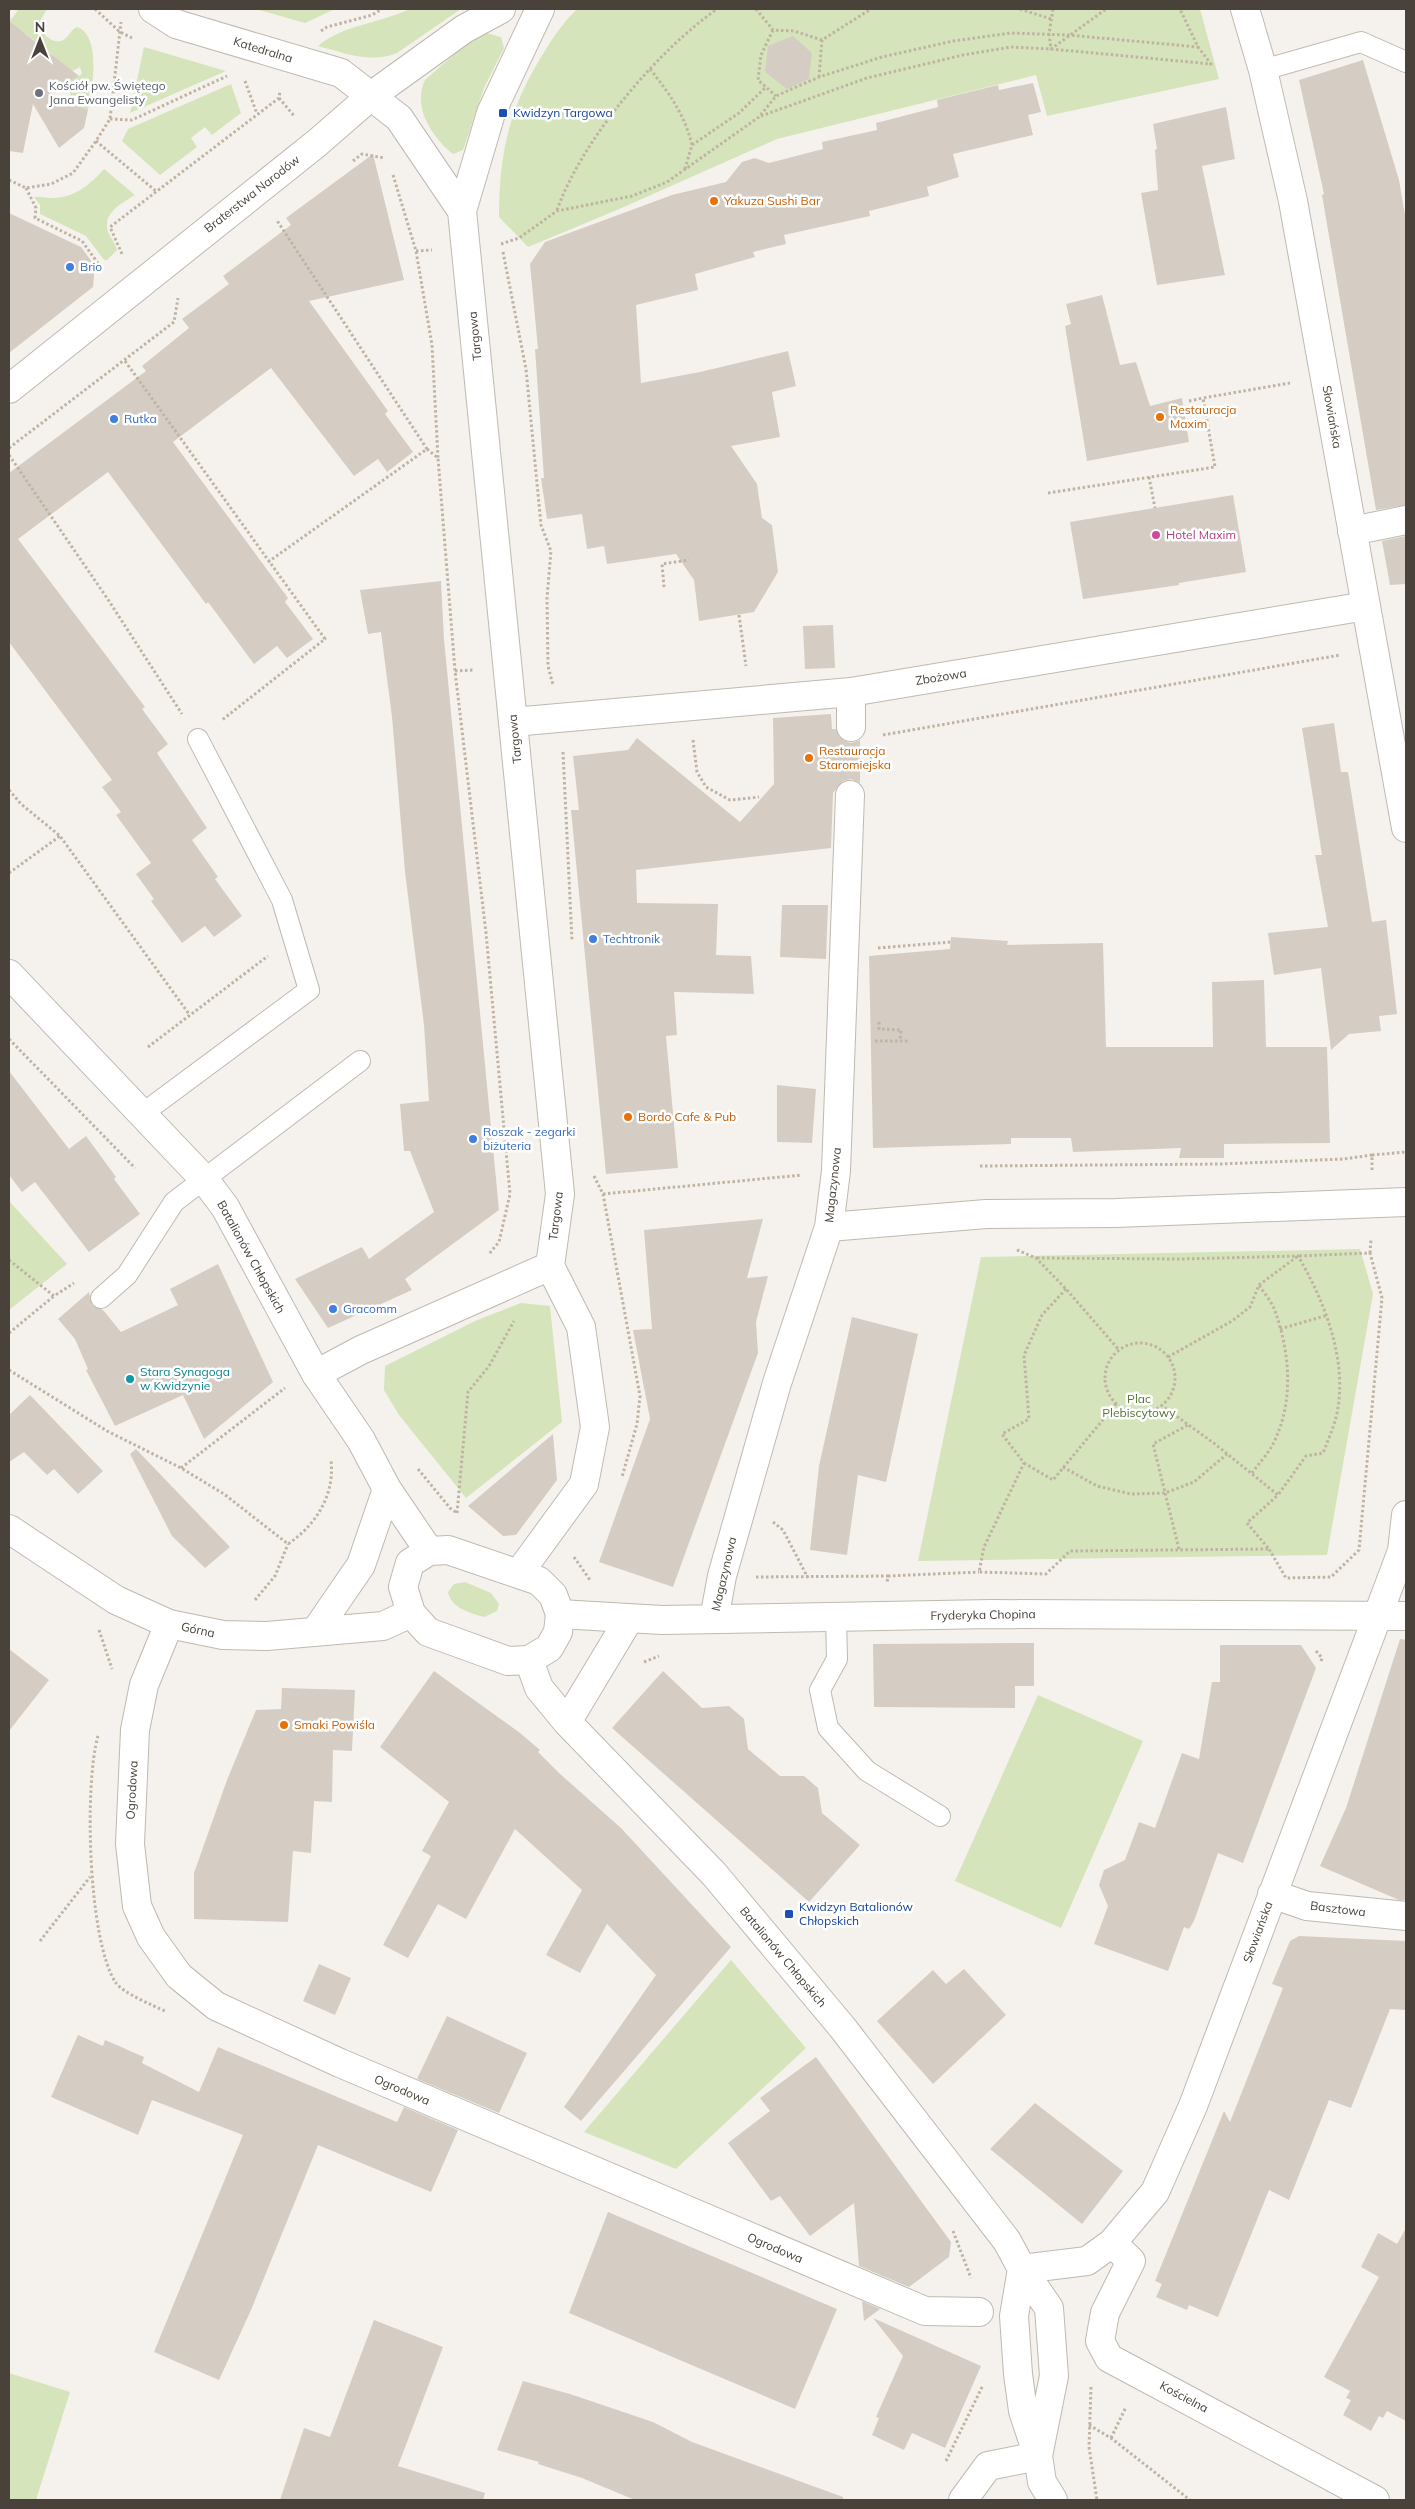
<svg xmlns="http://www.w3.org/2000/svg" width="1415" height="2509" viewBox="0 0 1415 2509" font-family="Mulish,sans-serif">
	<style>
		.green { fill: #d5e4bb }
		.building { fill: #d5cdc3 }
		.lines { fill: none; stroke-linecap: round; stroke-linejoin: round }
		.service-casing { stroke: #bfb9b0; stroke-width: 22 }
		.pedestrian-casing { stroke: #bfb9b0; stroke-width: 30 }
		.minor-casing { stroke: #bfb9b0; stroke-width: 30 }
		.tertiary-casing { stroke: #bfb9b0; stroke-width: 30 }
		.path { stroke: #c0b3a3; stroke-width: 3; stroke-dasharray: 2.5 2.5; stroke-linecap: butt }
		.service { stroke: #fff; stroke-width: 20 }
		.pedestrian { stroke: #fff; stroke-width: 28 }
		.minor { stroke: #fff; stroke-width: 28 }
		.tertiary { stroke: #fff; stroke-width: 28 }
		.worship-dot { fill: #6b7280; stroke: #fff; stroke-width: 2 }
		.transit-dot { fill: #1a4fb4; stroke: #fff; stroke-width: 2 }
		.food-dot { fill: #e8710a; stroke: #fff; stroke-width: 2 }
		.shop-dot { fill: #3f7fe0; stroke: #fff; stroke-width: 2 }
		.hotel-dot { fill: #d1479c; stroke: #fff; stroke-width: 2 }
		.culture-dot { fill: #0f9aa8; stroke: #fff; stroke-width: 2 }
		.labels { text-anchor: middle; stroke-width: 5; stroke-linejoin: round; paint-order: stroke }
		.street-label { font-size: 12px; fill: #49423b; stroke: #fff }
		.worship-label { font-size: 12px; fill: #5b616d; stroke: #fff; text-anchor: start }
		.transit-label { font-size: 12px; fill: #164399; stroke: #fff; text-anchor: start }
		.food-label { font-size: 12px; fill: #c56008; stroke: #fff; text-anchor: start }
		.shop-label { font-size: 12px; fill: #366cbe; stroke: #fff; text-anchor: start }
		.hotel-label { font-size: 12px; fill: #b23c85; stroke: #fff; text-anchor: start }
		.culture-label { font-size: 12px; fill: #0d838f; stroke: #fff; text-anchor: start }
		.park-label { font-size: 12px; fill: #527533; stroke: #fff }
	</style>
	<rect width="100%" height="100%" fill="#f5f2ed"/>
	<path class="green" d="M19,9H47L38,25C42,34 55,48 66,38C70,34 72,29 77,27C102,35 92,90 88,110L71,104L69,82L82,74L80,67L65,75L48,62L53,55L26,34L20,41L9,32V22Z
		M256,9H335L305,23Z
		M409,9H461L397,53C370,64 345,53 318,46C344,24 379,24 409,9Z
		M577,9H1200L1219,79L1047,116L1036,75L777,139L617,210L528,247L499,217C499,154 509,108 543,54C553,37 563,23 577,9Z
		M483,32L501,37L504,48L484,88L463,150L453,154C432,137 412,107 425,80L475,36Z
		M144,47L226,71L130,113Z
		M231,84L241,113L212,135L205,127L191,138L197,147L160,175L122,141L128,129Z
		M104,169L135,195C122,203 102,213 108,232C111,238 115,243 117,250L107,260H104L86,236L40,214V205L34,197C39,196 47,198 53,198C74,198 91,184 104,169Z
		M9,1201L67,1264L9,1310Z
		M1360,1249L1373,1294L1327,1555L918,1561L981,1257Z
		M521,1303L550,1306L562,1422L466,1498L399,1415L384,1390L385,1366L475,1321Z
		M465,1582L491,1593L499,1604L497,1611L484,1617C470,1613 451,1608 448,1592L454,1584Z
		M1038,1695L1143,1741L1061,1928L955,1881Z
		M731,1960L806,2048L676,2169L584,2132Z
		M9,2373L70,2392L36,2500H9Z"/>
	<path class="building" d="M9,21L79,76L48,95L88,110L84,128L59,148L33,104L23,153L9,151Z
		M793,36L812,53L809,79L787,89L765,72L768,46Z
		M1363,60L1399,180L1406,221V505L1376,510L1322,195L1324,194L1299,80Z
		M1033,83L1041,112L1028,115L1033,135L953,154L959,177L927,187L929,196L869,211L870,216L784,235L786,244L753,252L755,257L695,274L698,290L636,305L641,383L700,372L788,351L796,386L772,392L780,437L731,446L757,484L762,518L772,525L778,572L754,612L699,621L694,580L676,554L607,564L604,546L587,549L582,514L547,519L541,478H544L535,349H538L530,264L545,242L672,195L726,182L742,162L755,158L769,163L823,149L822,142L877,130L876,123L938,107L937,100L998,85L999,90Z
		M1226,107L1235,159L1202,166L1225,275L1157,285L1141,193L1158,190L1155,150L1157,149L1153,124Z
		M373,154L404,280L309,301L388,411L385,414L413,452L387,472L378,459L354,476L271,368L173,442L288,598L285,602L313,639L287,658L277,646L254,664L208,602L206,604L108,472L18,539L145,707L142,709L168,744L157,753L207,828L192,840L218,877L215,879L242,916L214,937L205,926L182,943L151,901L154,899L136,874L151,863L116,815L121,812L102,787L112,780L9,642V473L146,371L142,366L189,328L182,319L229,284L223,276L291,225L286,218Z
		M9,213L81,247L95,266L93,287L9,353Z
		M1102,295L1120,365L1136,362L1150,406L1182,398L1189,442L1087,461L1065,326L1071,324L1066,304Z
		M1233,495L1246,572L1179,583V585L1083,599L1070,522Z
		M1406,536V584L1390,585L1382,541Z
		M441,581L444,639L499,1210L405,1279L412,1290L328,1328L295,1279L362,1247L369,1259L434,1212L410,1151H404L400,1104L429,1101L424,1025L405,872L392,717L381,632L368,634L360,590Z
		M833,625L835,668L805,669L803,626Z
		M831,714L832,729H836L843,740L851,743L860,740V783L851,779L843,781L833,793L831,848L636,870L637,903L718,904L716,955L751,956L754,994L674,992L677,1035L666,1036L678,1168L606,1174L571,810H579L573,756L628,750L637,738L740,822L774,784L773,718Z
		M1334,723L1341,772H1348L1372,922L1386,920L1397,1014L1379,1016L1381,1031L1349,1034L1331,1050L1321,968L1274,975L1268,933L1328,927L1315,855H1322L1302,728Z
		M782,905H828L826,959L780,957Z
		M951,937L1008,941L1007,945L1103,943L1106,1047H1213L1212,982L1264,980L1266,1047H1327L1330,1143L1224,1144V1158H1179L1181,1148L1073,1152L1071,1138H1011V1144L873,1148L869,956L950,949Z
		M9,1071L69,1149L86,1136L116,1177L114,1179L140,1214L89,1252L35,1182L22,1192L9,1175Z
		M777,1085L816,1089L812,1143L777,1142Z
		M763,1219L747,1278L768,1276L756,1322L758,1353L673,1587L599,1562L650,1419L633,1330L652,1329L644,1230Z
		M218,1264L273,1382L204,1439L183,1395L115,1426L86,1370L88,1369L75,1339L58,1319L89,1292L92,1305L103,1310L121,1332L178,1305L170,1289Z
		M852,1317L918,1334L886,1482L858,1475L847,1555L810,1550L819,1466Z
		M30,1395L103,1471L78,1494L54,1469L47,1475L24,1452L9,1462V1415Z
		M553,1434L557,1480L516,1535L503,1536L468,1506Z
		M136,1449L230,1547L205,1568L172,1536L130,1454Z
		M1400,1639L1406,1640V1900H1399L1320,1866L1346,1808Z
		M1034,1643V1686H1015V1708L874,1707L873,1644Z
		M1220,1645H1301L1316,1668L1243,1863L1218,1853L1194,1921L1189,1929L1184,1927L1168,1971L1094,1944L1108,1906L1099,1885L1104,1870L1125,1860L1139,1822L1155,1828L1182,1753L1199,1759L1212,1682H1220Z
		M9,1649L49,1680L9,1731Z
		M434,1671L520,1733L540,1750L538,1752L559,1773L621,1828L731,1947L581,2121L564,2107L656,1975L607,1924L580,1973L546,1955L582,1890L515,1829L466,1919L438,1904L408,1958L383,1945L431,1856L422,1851L449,1802L380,1747Z
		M663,1671L702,1708L729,1706L744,1719L748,1749L780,1776H804L818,1788L822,1813L860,1845L809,1902L612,1728Z
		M282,1688L355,1690L352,1751L333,1750L332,1802L314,1801L311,1853L293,1851L288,1922L194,1919V1873L227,1780L256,1710L281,1709Z
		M1299,1936L1406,1941V2010L1390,2009L1351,2108L1329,2100L1289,2200L1269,2190L1218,2317L1189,2305L1187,2310L1156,2297L1162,2284L1155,2281L1224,2111L1230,2122L1283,1988L1272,1984L1290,1941Z
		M319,1964L351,1978L335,2015L303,2001Z
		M964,1969L1006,2015L933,2084L877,2021L933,1970L946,1984Z
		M447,2016L527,2053L499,2113L417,2079Z
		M78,2035L103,2046L105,2040L144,2057L142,2063L199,2092L218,2047L397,2122L404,2107L458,2130L431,2192L318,2145L251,2310L219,2380L154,2352L243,2135L152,2100L138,2135L51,2097Z
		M816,2057L951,2242L949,2257L909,2287L859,2266L854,2203L810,2236L780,2196L771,2201L728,2143L770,2111L760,2098Z
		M1035,2103L1123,2171L1082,2224L990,2149Z
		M608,2212L837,2309L795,2409L569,2313Z
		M1406,2228V2421L1387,2411L1383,2418L1379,2416L1371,2431L1343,2415L1351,2400L1346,2398L1350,2391L1324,2377L1379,2277L1361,2267L1378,2233L1397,2244Z
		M862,2301L880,2309L864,2321Z
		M873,2318L981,2366L945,2448L912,2433L904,2450L872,2435L879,2418L876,2417L903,2356Z
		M374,2320L443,2347L398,2466L485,2493L483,2500H280L304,2428L330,2437Z
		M523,2381L570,2394L653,2422L692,2442L843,2497V2500H635L582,2478L538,2464L539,2462L497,2450Z"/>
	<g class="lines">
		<defs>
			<path id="service" d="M1263,70L1361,42L1406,62
				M142,1114L309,990L282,900L198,739
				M101,1298L127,1275L174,1202L360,1061
				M836,1617L837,1659L820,1690L828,1728L867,1771L940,1816"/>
			<path id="pedestrian" d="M1352,531L1406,520"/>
			<path id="minor" d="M153,9L176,24L341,73L399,118L462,211
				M1245,9L1263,70L1293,201L1406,828
				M851,692V727
				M513,722L851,692L1366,606
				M829,1227L986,1214L1116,1213L1406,1202
				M316,1374L361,1350L550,1266L560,1194L462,211L491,113L540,9
				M519,1573L584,1484L595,1427L581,1327L550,1266
				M560,1614L662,1620L991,1614L1406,1616
				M714,1619L722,1576L777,1383L829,1227L836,1171L850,795
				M169,1624L144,1685L135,1730L130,1844L137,1906L151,1937L179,1976L216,2006L340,2063L925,2311L979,2312
				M1272,1894L1307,1906L1406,1916
				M1112,2243L1131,2261L1105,2313L1100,2341L1109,2358L1375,2500
				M1022,2269L1087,2261L1112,2243L1155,2192L1193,2106L1402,1551L1406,1515"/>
			<path id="tertiary" d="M9,389L317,143L371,96L464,29L501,9
				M9,974L204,1179L225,1207L316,1374L361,1440L387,1489L429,1551
				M9,1529L116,1600L169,1624L223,1635L267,1636L383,1626L411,1613
				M448,1550L539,1581L553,1595L560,1614L558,1632L549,1648L529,1660L508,1661L428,1632L411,1613L403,1587L410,1563L429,1551Z
				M315,1632L361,1565L387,1489
				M529,1660L539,1688L567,1722L714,1874L842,2027L1007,2241L1022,2269L1049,2308L1054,2376L1038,2456
				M567,1722L629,1619
				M1022,2269L1014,2316L1018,2374L1023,2411L1038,2456L1042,2482L1053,2500
				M963,2500L988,2466L1038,2456"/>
		</defs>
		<use href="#service" class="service-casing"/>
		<use href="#pedestrian" class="pedestrian-casing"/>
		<use href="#minor" class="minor-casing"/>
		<use href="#tertiary" class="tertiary-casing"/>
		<path class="path" d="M95,9L120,32L132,38
			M756,9L773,30L794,31L822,40
			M1020,9L1051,19
			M1053,9L1049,34L1051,49L1106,9
			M773,30L761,55L758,80L776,96
			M321,31L327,27L372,15L382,9
			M650,69C669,93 685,115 692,145
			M819,77L822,40L871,9
			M245,81L257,114
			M279,98L295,117
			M761,116L867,78L963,55L1011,47L1051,49L1211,64L1198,47L1180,9
			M110,119L132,120L227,76
			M96,141L157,192
			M353,161L362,154L384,158
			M685,169L692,145L739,113L766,87
			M393,175L416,251L432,345L438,458
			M9,180L26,188L51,184L73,173L96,141L110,119L121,22
			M26,188L36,208L35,218L82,241L102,269
			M557,210C582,140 656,52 717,9
			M501,244L519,238L557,211L632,196L667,182L759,117L776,96L819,77L882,57L953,41L1011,33L1068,35L1198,47
			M416,251L432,250
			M503,252L526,369L541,525L551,551L547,598L548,666L553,685
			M122,254L110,227L279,98L280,91
			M125,361L325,639L222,720
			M1189,401L1203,398
			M9,448L174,322L178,298
			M427,449L438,458L455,671L486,933L510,1194L499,1242L489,1254
			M9,455L107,598L182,714
			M1149,477L1155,508
			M1048,493L1215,467L1203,398L1290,383
			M268,562L427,449L276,219
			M664,587L662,564L689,560
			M739,615L746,666
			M455,671L473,670
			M883,735L1340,655
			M693,740L697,772L706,787L730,800L759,797
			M563,752L572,941
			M871,769V755
			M9,790L21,804L60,836L189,1014
			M9,873L60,836
			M878,948L951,942
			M879,1022V1029L901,1030L900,1041
			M9,1039L135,1168
			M875,1041H910
			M148,1047L268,956
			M980,1166L1220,1164L1344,1159L1372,1155
			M1372,1170V1155L1406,1152
			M594,1176L603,1194L640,1396L637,1424L622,1477
			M603,1194L802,1175
			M1017,1250L1036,1258L1066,1289L1119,1350
			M1370,1253L1371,1239
			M1037,1258L1182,1259L1298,1256C1324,1300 1348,1360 1337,1413C1334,1427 1328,1440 1323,1453L1306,1456L1278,1495
			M9,1260L54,1296L74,1283
			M1066,1289L1042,1315L1024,1355L1029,1419L1002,1434L1024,1463L984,1547L979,1572L1046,1574L1070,1551L1269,1549L1247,1523L1278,1495L1215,1444L1161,1405
			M1280,1329L1328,1315
			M9,1333L54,1296
			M1105 1378a35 35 0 1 1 70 0a35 35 0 1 1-70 0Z
			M1168,1357L1232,1321L1250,1307L1259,1285L1298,1256L1370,1253L1382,1298L1359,1550L1331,1577L1286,1578L1269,1549
			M9,1370L107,1431L181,1468L224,1494L288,1544C316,1525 335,1495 331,1460
			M1024,1463L1053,1480L1116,1404
			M1063,1467L1097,1486L1131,1494L1165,1493L1194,1482L1227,1454
			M181,1468L285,1388
			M418,1469L450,1508L457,1513
			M1252,1473C1259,1463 1269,1453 1274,1442C1294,1401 1290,1353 1275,1311C1272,1302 1264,1293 1259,1285
			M457,1513L468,1392L489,1366L514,1321
			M773,1522L783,1530L808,1578
			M1179,1549L1153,1444L1188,1425
			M574,1557L590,1580
			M888,1576L979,1572
			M756,1577L888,1576L887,1583
			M255,1600L275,1576L288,1544
			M99,1630L112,1669
			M1316,1651L1322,1658L1321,1662
			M644,1662L659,1656
			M98,1736C84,1784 88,1942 116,1983C123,1993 154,2006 165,2011
			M40,1941L90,1877
			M953,2231L971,2278
			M1091,2387L1089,2447L1097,2500
			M1089,2425L1111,2438L1190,2500
			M1111,2438L1126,2407
			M946,2461L983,2385"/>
		<use href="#service" class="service"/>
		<use href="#pedestrian" class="pedestrian"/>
		<use href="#minor" class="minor"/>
		<use href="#tertiary" class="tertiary"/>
	</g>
	<circle class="worship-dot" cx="39" cy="93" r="5"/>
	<g class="transit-dot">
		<rect x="498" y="108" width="10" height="10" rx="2.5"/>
		<rect x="784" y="1909" width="10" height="10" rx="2.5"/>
	</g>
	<g class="food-dot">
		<circle cx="714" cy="201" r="5"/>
		<circle cx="1160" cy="417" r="5"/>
		<circle cx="809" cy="758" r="5"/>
		<circle cx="628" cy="1117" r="5"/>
		<circle cx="284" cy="1725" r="5"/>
	</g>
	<g class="shop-dot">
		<circle cx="70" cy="267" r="5"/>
		<circle cx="114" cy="419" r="5"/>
		<circle cx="593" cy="939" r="5"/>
		<circle cx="473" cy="1139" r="5"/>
		<circle cx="333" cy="1309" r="5"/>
	</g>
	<circle class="hotel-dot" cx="1156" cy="535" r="5"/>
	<circle class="culture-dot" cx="130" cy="1379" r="5"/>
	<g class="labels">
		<g class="street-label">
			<text transform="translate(263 50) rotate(17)" y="4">Katedralna</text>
			<text transform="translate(252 194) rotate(-38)" y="4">Braterstwa Narodów</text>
			<text transform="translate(475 336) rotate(-96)" y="4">Targowa</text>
			<text transform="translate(1332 417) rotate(80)" y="4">Słowiańska</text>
			<text transform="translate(941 677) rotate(-9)" y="4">Zbożowa</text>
			<text transform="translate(515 739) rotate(-96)" y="4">Targowa</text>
			<text transform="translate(833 1185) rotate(-84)" y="4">Magazynowa</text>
			<text transform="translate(556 1216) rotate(-83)" y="4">Targowa</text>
			<text transform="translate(251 1257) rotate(61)" y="4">Batalionów Chłopskich</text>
			<text transform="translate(724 1574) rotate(-77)" y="4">Magazynowa</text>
			<text transform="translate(983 1615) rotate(-1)" y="4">Fryderyka Chopina</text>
			<text transform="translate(198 1630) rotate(12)" y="4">Górna</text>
			<text transform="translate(132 1790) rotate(-87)" y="4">Ogrodowa</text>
			<text transform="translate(1338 1909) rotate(7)" y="4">Basztowa</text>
			<text transform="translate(1258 1932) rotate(-70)" y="4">Słowiańska</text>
			<text transform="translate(783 1957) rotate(50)" y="4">Batalionów Chłopskich</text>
			<text transform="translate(402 2090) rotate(23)" y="4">Ogrodowa</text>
			<text transform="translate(775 2248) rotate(23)" y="4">Ogrodowa</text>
			<text transform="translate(1184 2397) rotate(28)" y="4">Kościelna</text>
		</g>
		<g class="worship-label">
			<text x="49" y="90">Kościół pw. Świętego<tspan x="49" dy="14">Jana Ewangelisty</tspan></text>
		</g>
		<g class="transit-label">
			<text x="513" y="117">Kwidzyn Targowa</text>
			<text x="799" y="1911">Kwidzyn Batalionów<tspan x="799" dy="14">Chłopskich</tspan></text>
		</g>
		<g class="food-label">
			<text x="724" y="205">Yakuza Sushi Bar</text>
			<text x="1170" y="414">Restauracja<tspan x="1170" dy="14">Maxim</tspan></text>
			<text x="819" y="755">Restauracja<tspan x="819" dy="14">Staromiejska</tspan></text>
			<text x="638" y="1121">Bordo Cafe &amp; Pub</text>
			<text x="294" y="1729">Smaki Powiśla</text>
		</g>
		<g class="shop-label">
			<text x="80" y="271">Brio</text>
			<text x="124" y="423">Rutka</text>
			<text x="603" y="943">Techtronik</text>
			<text x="483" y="1136">Roszak - zegarki<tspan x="483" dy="14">biżuteria</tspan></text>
			<text x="343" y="1313">Gracomm</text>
		</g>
		<g class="hotel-label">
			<text x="1166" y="539">Hotel Maxim</text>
		</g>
		<g class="culture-label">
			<text x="140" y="1376">Stara Synagoga<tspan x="140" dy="14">w Kwidzynie</tspan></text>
		</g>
		<g class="park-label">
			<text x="1139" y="1403">Plac<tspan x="1139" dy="14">Plebiscytowy</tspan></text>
		</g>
	</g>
	<rect width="1415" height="2509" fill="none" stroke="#49423b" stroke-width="20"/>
	<g transform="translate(40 40)" stroke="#ffffff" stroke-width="4" paint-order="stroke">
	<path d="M0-4L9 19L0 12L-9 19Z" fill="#49423b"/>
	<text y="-8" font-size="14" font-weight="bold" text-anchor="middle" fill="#49423b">N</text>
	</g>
</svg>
